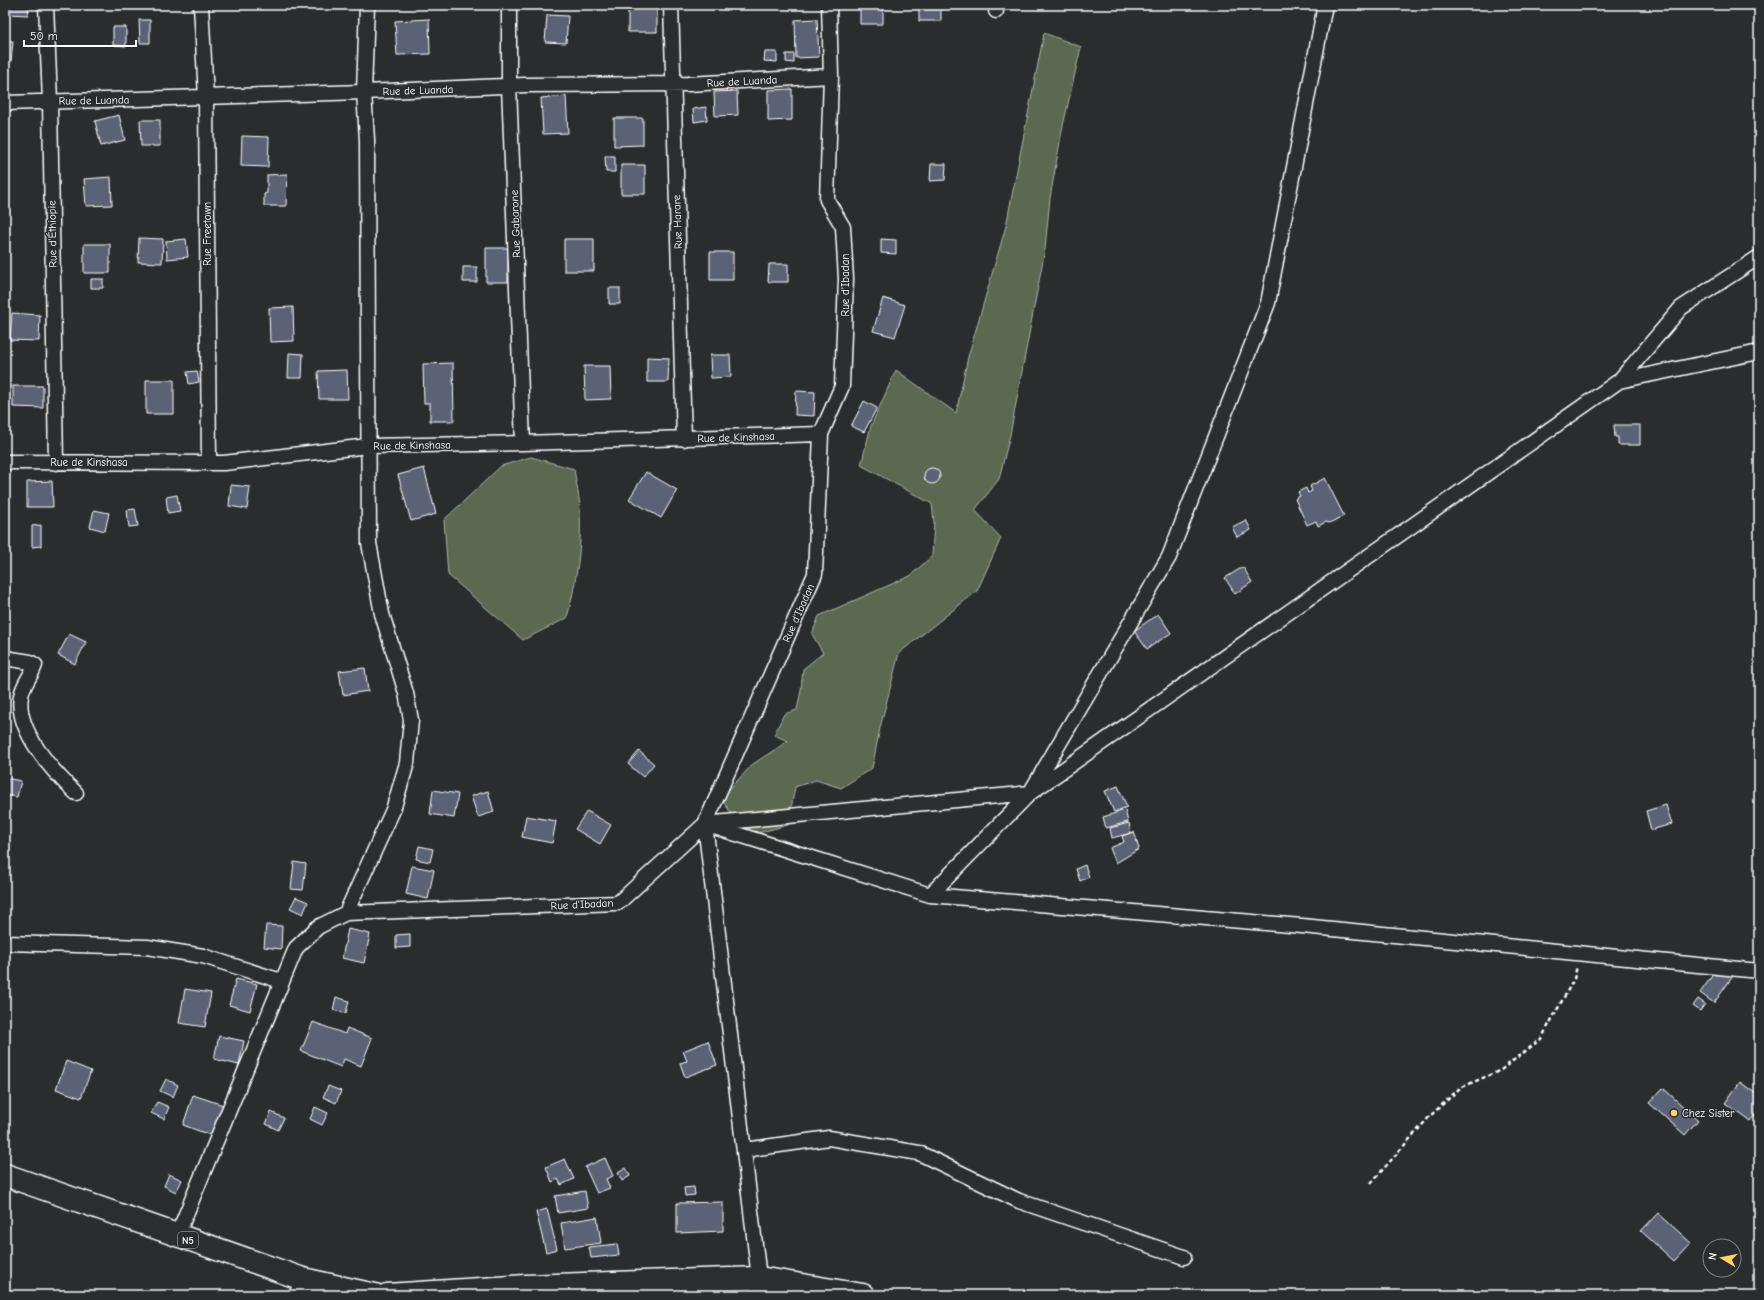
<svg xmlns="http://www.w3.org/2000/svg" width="1764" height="1300" viewBox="0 0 1764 1300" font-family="'Comic Neue',sans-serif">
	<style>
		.green { fill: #5b6850; stroke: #adb4a8 }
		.building { fill: #5c6274; stroke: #fff }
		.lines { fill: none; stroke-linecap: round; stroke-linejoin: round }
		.minor-casing { stroke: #fff; stroke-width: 17 }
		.trunk-casing { stroke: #fff; stroke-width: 25 }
		.path { stroke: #fff; stroke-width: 2.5; stroke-dasharray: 4 3; stroke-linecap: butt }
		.minor { stroke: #2a2d2e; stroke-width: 14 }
		.trunk { stroke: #2a2d2e; stroke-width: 22 }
		.poi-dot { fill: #ffd166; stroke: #2a2d2e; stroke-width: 1.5 }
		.labels { text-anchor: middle; stroke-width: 3; stroke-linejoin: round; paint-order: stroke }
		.shield { fill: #2a2d2e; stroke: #bfc0c0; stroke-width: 1 }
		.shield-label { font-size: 10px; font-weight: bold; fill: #fff }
		.street-label { font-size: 11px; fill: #fff; stroke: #2a2d2e }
		.poi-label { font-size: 11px; fill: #fff; stroke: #2a2d2e; text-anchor: start }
	</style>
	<rect width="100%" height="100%" fill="#2a2d2e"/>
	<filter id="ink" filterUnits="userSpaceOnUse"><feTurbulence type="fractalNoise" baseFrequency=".025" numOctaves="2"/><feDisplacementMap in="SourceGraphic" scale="8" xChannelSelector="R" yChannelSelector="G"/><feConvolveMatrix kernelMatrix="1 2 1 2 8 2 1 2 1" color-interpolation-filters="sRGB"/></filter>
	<g filter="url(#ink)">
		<path class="green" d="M1044,33L1081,47L1062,130L1050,198L1045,249L1010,435L999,479L975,510L1001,538L977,591L899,653L880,728L872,768L841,788L816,780L795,787L788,825L746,836L721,798L753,764L788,741L774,735L784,714L797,710L801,690L803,669L823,653L812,634L819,616L910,576L932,556L934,522L932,504L861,465L871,426L896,370L956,413L968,357L1006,226Z
			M531,457L574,469C576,483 580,498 580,512C582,548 576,583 567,618L523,640L448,575L444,520L501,466Z"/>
		<path class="building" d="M7,5H29L28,15L7,14Z
			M628,5H657V32H628Z
			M860,5H883V24H860Z
			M919,5H941V21H919Z
			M547,15L568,16L566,43L545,42Z
			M429,19L430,54L397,55L395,21Z
			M817,19L819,57L796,58L795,20Z
			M139,20H150V43H140Z
			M113,27H126V46L113,45Z
			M5,41H13L11,62L5,61Z
			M765,52H777V62L764,61Z
			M786,54H794V63L786,62Z
			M792,89V120L768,121V90Z
			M737,91L738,115L715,116L714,92Z
			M566,96L568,133L543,134L541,98Z
			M706,107L707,120L694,122L693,109Z
			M119,115L125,140L101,146L95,121Z
			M614,118H643V145L614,146Z
			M140,120H160V146H141Z
			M242,136L269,137L268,167L241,166Z
			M605,156H615V172H606Z
			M931,164H946L945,180L930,181Z
			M621,165H645V194H621Z
			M287,174L286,206H264V194L267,193V175Z
			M111,177L112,205L86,206L84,179Z
			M139,238L163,239L162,263L138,262Z
			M186,239L188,257L167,259L166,241Z
			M564,239H594V271H564Z
			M881,239L896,240V254L881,253Z
			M84,244H110V273H84Z
			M486,248H508V282H486Z
			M710,252H733V280H710Z
			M769,264H788V282H768Z
			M463,267H477V282H463Z
			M91,279H103V288H91Z
			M609,288H620V304H609Z
			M883,298L905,305L895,337L873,331Z
			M293,307L294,341L270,342L269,308Z
			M12,313L40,315L39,341L10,340Z
			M289,353L303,354L302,378H288Z
			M710,355H730L731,377L711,378Z
			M647,357L669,358L668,382H647Z
			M453,363L454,421H430V403H424L423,364Z
			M584,366H610L611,399L585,400Z
			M347,370L348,399H319L318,371Z
			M197,371L199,382L189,384L187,372Z
			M146,380H174V414H146Z
			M13,386H43V408L13,407Z
			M796,391L815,392L814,416L795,415Z
			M864,401L877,408L864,432L851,426Z
			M1614,425H1640V445H1618V437H1615Z
			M924 476a8 8 0 1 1 16 0a8 8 0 1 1-16 0Z
			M424,468L436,514L411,521L398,475Z
			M646,472L677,490L661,518L629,499Z
			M1325,478L1344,516L1329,523L1326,522L1318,526L1316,521L1307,525L1295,499L1300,496L1298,492L1306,488L1308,493L1312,491L1310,486Z
			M52,481L53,507H27V482Z
			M231,485L250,487L247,509L229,506Z
			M177,495L180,511L168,513L166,497Z
			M135,509L138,526L129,527L127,510Z
			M94,510L109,513L105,531L90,527Z
			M1246,520L1251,530L1237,537L1232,527Z
			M41,525V546L32,547V526Z
			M1243,567L1252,582L1235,594L1225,578Z
			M1158,614L1171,633L1147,649L1134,631Z
			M69,634L86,642L75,664L58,655Z
			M365,668L368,691L343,695L339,671Z
			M639,751L654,764L643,777L628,764Z
			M5,778L21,781L17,797L5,795Z
			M1118,786L1127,807L1114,812L1105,791Z
			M433,790L458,794L454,818L430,814Z
			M488,791L494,812L478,817L471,796Z
			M1666,805L1672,824L1651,830L1646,811Z
			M1125,810L1128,822L1106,828L1103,817Z
			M587,811L611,825L600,844L575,829Z
			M526,816L556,821L552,843L522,837Z
			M1129,823L1131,833L1112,838L1110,828Z
			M1134,832L1139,849L1116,863L1110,848L1124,842L1122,836Z
			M419,846L433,849L430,862L416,859Z
			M294,862L306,864L303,890L291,889Z
			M1085,865L1089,877L1080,881L1076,869Z
			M412,866L434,870L428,899L406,894Z
			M296,897L308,902L303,914L290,908Z
			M266,925L282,926L281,949L264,947Z
			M348,929L370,934L364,963L342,958Z
			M410,934V947L396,948V935Z
			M1716,970L1733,976L1714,1003L1700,993Z
			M236,979L257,984L250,1011L229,1005Z
			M185,989L211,993L205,1027L179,1023Z
			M336,997L349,1001L346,1013L333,1010Z
			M1698,999L1705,1004L1700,1011L1693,1006Z
			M313,1022L345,1034L347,1028L372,1038L361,1066L344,1059L341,1067L301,1051Z
			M219,1036L244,1041L239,1065L214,1059Z
			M708,1041L717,1065L685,1077L680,1063L687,1061L683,1051Z
			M66,1061L91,1071L81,1098L56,1089Z
			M166,1079L178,1085L173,1097L160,1091Z
			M1740,1082L1759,1096L1758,1119L1754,1116L1750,1121L1725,1103Z
			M328,1086L341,1091L336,1103L323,1097Z
			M1663,1088L1698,1120L1685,1135L1649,1103Z
			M193,1095L226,1106L215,1137L183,1125Z
			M157,1102L169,1107L164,1119L151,1113Z
			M315,1107L328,1113L322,1125L310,1119Z
			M271,1112L284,1118L278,1130L266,1124Z
			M605,1158L613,1176L606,1179L610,1188L597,1193L585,1167Z
			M565,1159L574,1179L561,1185L558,1179L552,1182L546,1167Z
			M626,1168L630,1176L622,1181L618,1173Z
			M169,1174L182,1180L176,1192L164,1186Z
			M694,1187L695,1195L685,1196L684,1188Z
			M585,1191L588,1208L558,1213L555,1196Z
			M723,1202V1231L677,1233V1203Z
			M547,1209L557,1249L546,1252L536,1212Z
			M1658,1213L1691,1243L1674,1261L1641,1231Z
			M597,1217L601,1243L565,1248L561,1223Z
			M617,1244L619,1255L591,1258L589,1247Z"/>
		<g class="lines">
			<defs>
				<path id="minor" d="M46,5L50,101L56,463
					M201,5L206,97L209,463
					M509,5V86L523,443
					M671,5L684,439
					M996,5V11
					M5,103L364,92L525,85L688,84L831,76
					M1619,381L1759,352
					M5,462L224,463L368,446L523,443L821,434
					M5,658L30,662L35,665C32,675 23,684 21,696C15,730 53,772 76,793
					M705,824L1030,793L1169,557L1268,303L1325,5
					M705,824L759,1278L757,1295
					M711,826L930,895L1302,926L1759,971
					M930,895L1030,793L1619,381L1681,308L1759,257
					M346,913L618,903L705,824L815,574L821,434L842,386L846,279L843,227L827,200L831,76L829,5
					M5,943L147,947L203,956L281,981
					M744,1150L829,1138L919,1153L1019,1201L1184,1257
					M177,1236L296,948L318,927L346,913L393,810L407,763L411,720L406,693L382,614L369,543L367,140L364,92L367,5
					M296,1295L303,1279"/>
				<path id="trunk" d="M5,1175L303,1279L375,1295
					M387,1295L525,1286L759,1278L863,1295"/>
			</defs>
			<use href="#minor" class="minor-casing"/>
			<use href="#trunk" class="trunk-casing"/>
			<path class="path" d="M1371,1183L1430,1116L1460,1088L1501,1070L1541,1039L1574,979L1577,966"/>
			<use href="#minor" class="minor"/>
			<use href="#trunk" class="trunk"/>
		</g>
	</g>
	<circle class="poi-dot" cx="1674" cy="1113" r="4"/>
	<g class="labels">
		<rect class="shield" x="178" y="1232" width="20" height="16" rx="3"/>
		<g class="shield-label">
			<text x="188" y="1244">N5</text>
		</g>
		<g class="street-label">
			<text transform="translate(742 81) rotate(-3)" y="4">Rue de Luanda</text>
			<text transform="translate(418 90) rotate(-2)" y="4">Rue de Luanda</text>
			<text transform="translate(94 100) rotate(-1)" y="4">Rue de Luanda</text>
			<text transform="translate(677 222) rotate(-92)" y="4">Rue Harare</text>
			<text transform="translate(515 224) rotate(-92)" y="4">Rue Gabarone</text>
			<text transform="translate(52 234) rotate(-91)" y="4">Rue d'Éthiopie</text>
			<text transform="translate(207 234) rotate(-90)" y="4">Rue Freetown</text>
			<text transform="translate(845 285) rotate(-90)" y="4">Rue d'Ibadan</text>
			<text transform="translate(736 437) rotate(-2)" y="4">Rue de Kinshasa</text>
			<text transform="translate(412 445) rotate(-1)" y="4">Rue de Kinshasa</text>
			<text x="89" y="466">Rue de Kinshasa</text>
			<text transform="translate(798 613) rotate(-66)" y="4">Rue d'Ibadan</text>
			<text transform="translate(582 904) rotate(-3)" y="4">Rue d'Ibadan</text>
		</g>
		<g class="poi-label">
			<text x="1682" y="1117">Chez Sister</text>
		</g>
	</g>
	<rect width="1764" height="1300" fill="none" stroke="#2a2d2e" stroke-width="20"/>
	<rect x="10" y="10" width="1744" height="1280" fill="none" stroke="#fff" stroke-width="1.5" filter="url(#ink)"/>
	<g transform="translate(1722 1258) rotate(280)"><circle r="19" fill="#2a2d2e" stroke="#7f8182"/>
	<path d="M0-3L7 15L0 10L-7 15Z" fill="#ffd166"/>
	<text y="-6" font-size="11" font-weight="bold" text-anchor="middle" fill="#ffffff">N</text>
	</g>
	<path d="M24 40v6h112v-6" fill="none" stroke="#ffffff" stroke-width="2"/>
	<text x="30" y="40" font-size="12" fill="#ffffff" stroke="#2a2d2e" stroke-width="3" paint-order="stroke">50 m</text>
</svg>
